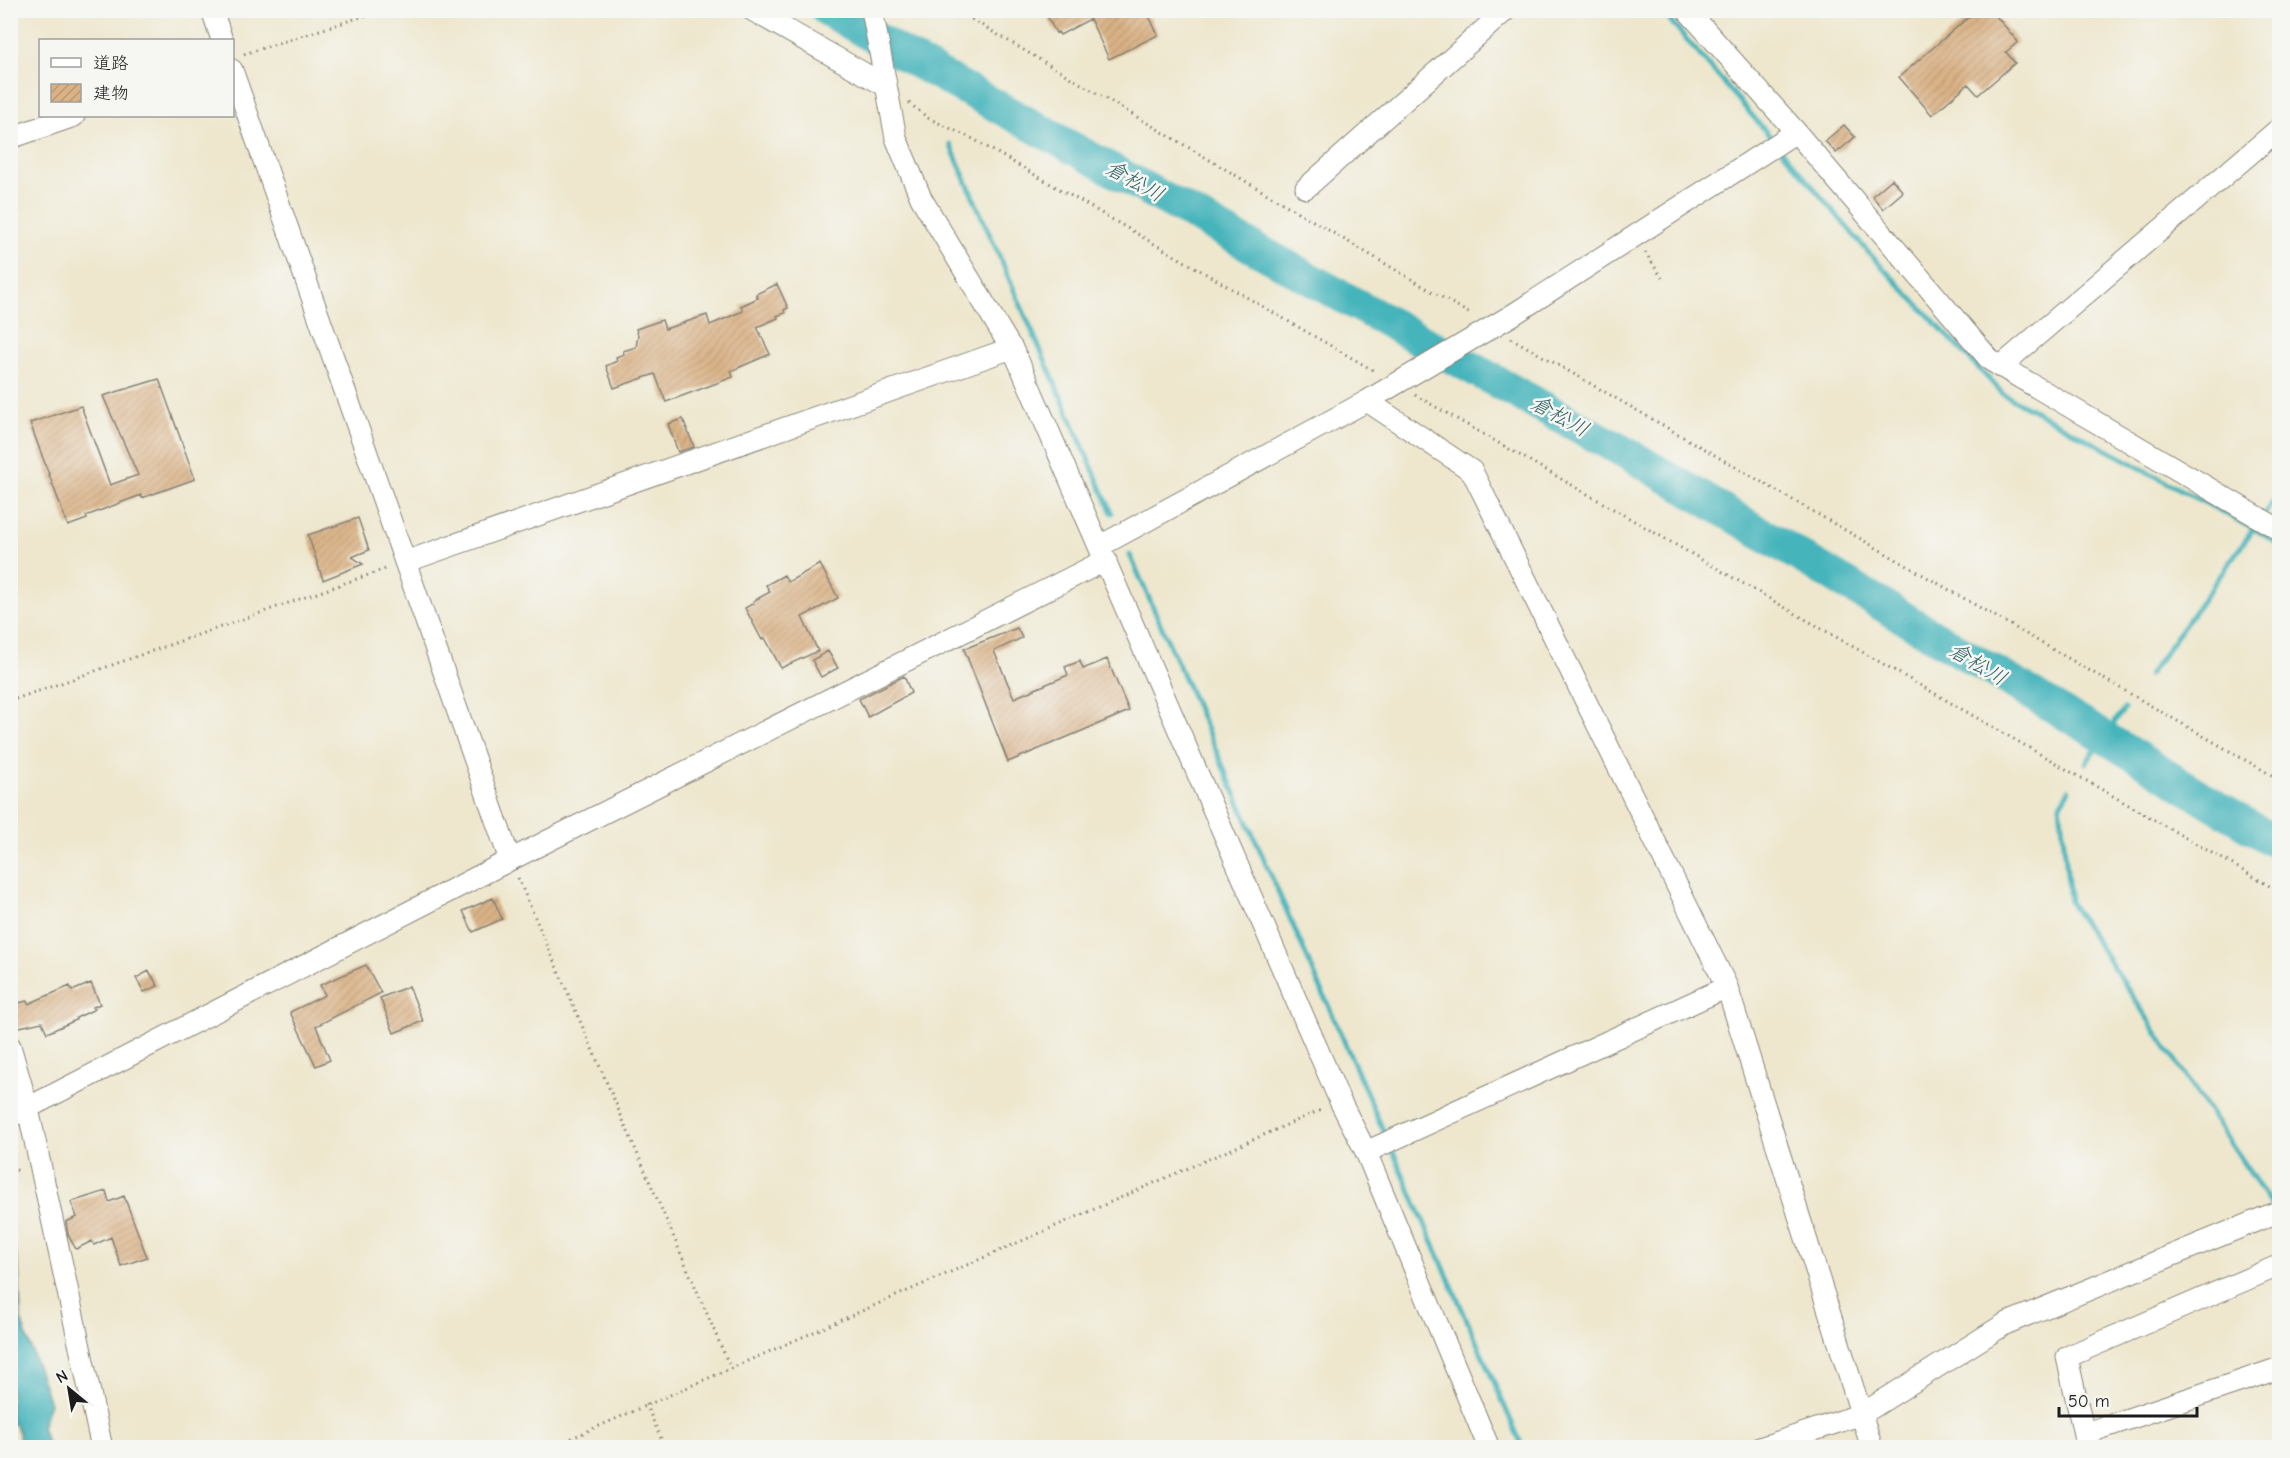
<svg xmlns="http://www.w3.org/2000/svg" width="2290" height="1458" viewBox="0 0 2290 1458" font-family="'Comic Neue','Klee One',sans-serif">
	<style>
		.water { fill: #44b4bb; stroke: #30686c; stroke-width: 1.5 }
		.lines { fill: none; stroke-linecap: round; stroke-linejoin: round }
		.stream { stroke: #44b4bb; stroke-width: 5 }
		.river { stroke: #44b4bb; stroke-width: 33 }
		.building { fill: url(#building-hatch) }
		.minor-casing { stroke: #858275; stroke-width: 23 }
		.path { stroke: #858275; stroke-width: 3; stroke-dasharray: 1.5 4.5; stroke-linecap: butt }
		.minor { stroke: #fff; stroke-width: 21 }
		.labels { text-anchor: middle; stroke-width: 5; stroke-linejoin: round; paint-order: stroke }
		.water-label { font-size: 21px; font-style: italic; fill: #2e6064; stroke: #f6f6f2 }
	</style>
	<defs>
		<pattern id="building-hatch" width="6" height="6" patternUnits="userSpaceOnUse" patternTransform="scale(1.5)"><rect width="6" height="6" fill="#dab286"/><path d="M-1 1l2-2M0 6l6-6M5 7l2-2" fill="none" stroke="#ba9873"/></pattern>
	</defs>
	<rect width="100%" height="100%" fill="#f6f6f2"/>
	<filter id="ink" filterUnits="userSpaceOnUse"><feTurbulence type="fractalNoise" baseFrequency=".0167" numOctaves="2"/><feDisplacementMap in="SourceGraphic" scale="12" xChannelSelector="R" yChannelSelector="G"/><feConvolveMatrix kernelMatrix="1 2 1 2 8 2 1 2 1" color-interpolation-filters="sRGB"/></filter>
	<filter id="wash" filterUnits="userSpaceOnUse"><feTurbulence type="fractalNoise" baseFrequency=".008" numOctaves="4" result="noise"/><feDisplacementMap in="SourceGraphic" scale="24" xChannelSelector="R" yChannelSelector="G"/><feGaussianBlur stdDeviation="1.35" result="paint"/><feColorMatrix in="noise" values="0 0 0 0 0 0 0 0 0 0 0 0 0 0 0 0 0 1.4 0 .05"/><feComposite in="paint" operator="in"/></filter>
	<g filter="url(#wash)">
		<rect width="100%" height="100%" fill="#eee7ce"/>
		<path class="water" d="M10,1229L19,1271L21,1320L50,1403L42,1427L48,1447H20L19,1432L14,1424L11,1423Z"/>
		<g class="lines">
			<path class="stream" d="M1661,10L1774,141
				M950,144L1112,513
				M1780,148L1868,252L2003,394L2254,529L2280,545
				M2263,515L2280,493
				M1130,555L1387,1139
				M2149,675L2254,528
				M2086,763L2124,709
				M2069,790L2060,804L2070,902L2274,1209
				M1391,1147L1523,1448"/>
			<path class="river" d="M827,10L913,60L1635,458L2104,737L2280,845"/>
		</g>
		<g id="blocks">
			<path class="building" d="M1044,10H1146L1158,35L1109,59L1090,19L1060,35L1058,32L1056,33Z
				M1977,10H1991L2018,42L2006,52L2015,63L1978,95L1968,84L1932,115L1899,77Z
				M1844,125L1855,137L1836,153L1825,141Z
				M1892,179L1903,192L1883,209L1872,196Z
				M777,284L788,308L784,310L785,313L777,316L778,318L757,327L770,354L731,371L733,377L666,402L655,374L614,388L606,366L617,361L616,357L624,354L623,351L636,347L638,335L636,329L662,320L665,329L707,315L710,325L743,311L741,306L758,298L756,294Z
				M159,379L195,479L142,498L141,495L86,516L87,519L68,526L30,423L81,406L110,485L138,475L103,396Z
				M683,419L694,447L678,452L668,424Z
				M358,518L369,550L352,557L363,564L323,580L308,535Z
				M820,564L838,598L802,617L818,651L781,668L765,638L762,640L745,608L754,603L753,601L770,592L766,585L784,575L788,582Z
				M1017,628L1022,638L994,651L1014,698L1068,675L1065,667L1080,661L1083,669L1107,659L1129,711L1008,762L964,649Z
				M828,651L838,668L821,677L812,660Z
				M904,676L911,693L868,717L859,699Z
				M493,898L502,919L473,932L463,911Z
				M366,965L381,993L316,1026L330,1060L316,1066L290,1012L325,995L320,985Z
				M149,971L158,986L144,992L136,978Z
				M91,983L100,1004L93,1007L95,1009L76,1018V1020L47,1033L42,1022L15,1028L10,1005L27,1001L28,1004L70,986L72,991Z
				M409,986L423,1021L394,1033L380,998Z
				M106,1191L109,1202L124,1196L147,1257L121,1266L111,1237L94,1245L92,1241L76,1249L68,1235L66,1222L77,1217L71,1202Z"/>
		</g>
	</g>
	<g filter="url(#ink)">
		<use href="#blocks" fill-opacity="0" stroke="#858275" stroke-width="1.5"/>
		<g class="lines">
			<defs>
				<path id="minor" d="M212,10L222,40
					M752,10L886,86
					M872,10L896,138L921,198L1017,358L1340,1101L1366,1152L1489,1448
					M1687,10L1796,132L1990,360L2280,530
					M232,70L510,860
					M10,138L74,116
					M1306,188L1506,10
					M2000,367L2280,128
					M1367,401L1472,471L1727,987L1872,1448
					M1100,546L1367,401L1514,314L1796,132
					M405,562L1012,348
					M10,1046L28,1109L102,1448
					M10,1117L510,860L1106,560
					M1366,1152L1727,987
					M2084,1434L2280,1368
					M1760,1448L1862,1414L2005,1324L2280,1211
					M2087,1448L2067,1357L2280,1265"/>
			</defs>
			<use href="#minor" class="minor-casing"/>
			<path class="path" d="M956,10L1472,315
				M244,54L383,10
				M909,103L928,118L973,139L1376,372
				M1645,252L1662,278
				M1511,338L2280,780
				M1415,395L2280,892
				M10,701L388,568
				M518,878L730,1367
				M10,1169L21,1171
				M646,1404L665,1448
				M549,1448L1323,1109"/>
			<use href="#minor" class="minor"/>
		</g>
	</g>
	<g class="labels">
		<g class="water-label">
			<text transform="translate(1135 181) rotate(29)" y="7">倉松川</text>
			<text transform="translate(1560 416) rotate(29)" y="7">倉松川</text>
			<text transform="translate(1978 664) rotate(31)" y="7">倉松川</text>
		</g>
	</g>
	<rect width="2290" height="1458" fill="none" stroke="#f6f6f2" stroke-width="36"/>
	<rect x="39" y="39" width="195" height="78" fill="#f6f6f2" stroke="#9f9f9c" stroke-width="1.5"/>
	<rect x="51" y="58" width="30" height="9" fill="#ffffff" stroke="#9f9f9c" stroke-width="1.5"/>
	<text x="93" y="69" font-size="18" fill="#1c1c1c">道路</text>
	<rect x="51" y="84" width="30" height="18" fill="url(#building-hatch)" stroke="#9f9f9c" stroke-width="1.5"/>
	<text x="93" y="99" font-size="18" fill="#1c1c1c">建物</text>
	<g transform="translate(69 1389) rotate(330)" stroke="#f6f6f2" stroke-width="4.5" paint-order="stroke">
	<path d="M0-4.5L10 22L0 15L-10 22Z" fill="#1c1c1c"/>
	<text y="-9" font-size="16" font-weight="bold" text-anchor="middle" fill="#1c1c1c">N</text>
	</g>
	<path d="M2059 1407v9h138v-9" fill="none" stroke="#1c1c1c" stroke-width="3"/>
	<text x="2068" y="1407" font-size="18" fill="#1c1c1c" stroke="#f6f6f2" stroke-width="4.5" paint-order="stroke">50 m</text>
</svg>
